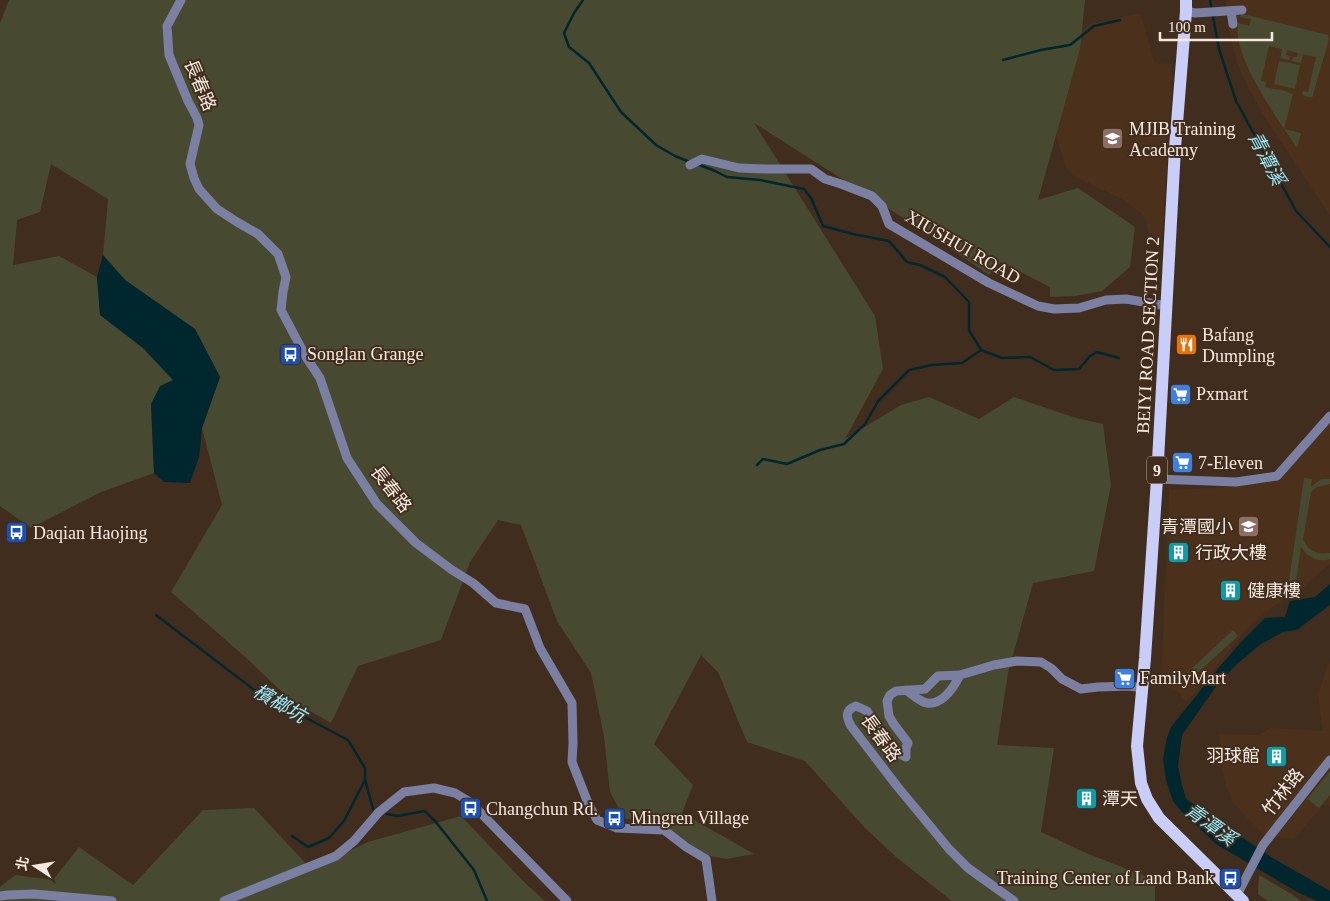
<svg xmlns="http://www.w3.org/2000/svg" width="1330" height="901" viewBox="0 0 1330 901" font-family="'Times New Roman','Noto Sans TC',serif">
	<style>
		.built { fill: #4b301c }
		.green { fill: #474a31 }
		.water { fill: #00262e }
		.lines { fill: none; stroke-linecap: round; stroke-linejoin: round }
		.stream { stroke: #00262e; stroke-width: 2.5 }
		.minor { stroke: #7b7fa1; stroke-width: 9 }
		.primary { stroke: #c9cef8; stroke-width: 12 }
		.labels { text-anchor: middle; stroke-width: 4; stroke-linejoin: round; paint-order: stroke }
		.shield { fill: #412d1d; stroke: #c0b1a5; stroke-width: 1 }
		.shield-label { font-size: 16px; font-weight: bold; fill: #f7e9df }
		.street-label { font-size: 18px; fill: #f7e9df; stroke: #412d1d }
		.poi-label { font-size: 18px; fill: #f7e9df; stroke: #412d1d; text-anchor: start }
		.water-label { font-size: 19px; font-style: italic; fill: #98ebff; stroke: #412d1d }
	</style>
	<rect width="100%" height="100%" fill="#412d1d"/>
	<path class="built" d="M1230,0H1330V216L1266,119L1249,89L1237,62L1229,30L1226,2L1230,1Z
		M1140,13L1155,63L1171,64V70L1172,74L1162,239L1157,238L1149,233L1146,222L1141,213L1123,200L1072,175L1066,168L1053,126L1068,44L1090,24Z
		M1330,421V564L1300,590L1274,606L1248,628L1187,702L1176,690L1161,685L1169,490L1214,488L1281,479L1291,464Z
		M1328,663L1330,664V753L1265,837L1232,801L1226,785L1221,765L1219,734L1259,735L1270,728L1323,731L1318,696Z
		M1330,769V806L1323,805L1294,839L1276,837Z"/>
	<path class="green" d="M9,0H1085L1080,49L1038,200L1078,188L1135,227L1130,267L1102,291L1075,296L1050,297V287L1001,262L989,275L938,240L754,123L875,316L883,369L845,439L901,405L929,397L979,419L1014,397L1076,418L1103,424L1111,485L1094,571L1033,583L1008,673L997,745L1054,748L1041,832L1086,853L1155,880V901H952L896,857L864,827L805,761L747,742L718,672L701,655L654,744L693,785L682,813L754,854L726,859L700,854L666,828L624,818L610,792L604,737L591,673L557,621L521,525L498,520L470,562L441,640L358,666L331,723L292,701L244,656L171,592L222,505L202,428L220,377L195,329L125,280L103,255L108,199L51,164L40,212L17,220L13,265L59,256L97,277L100,315L143,348L173,380L151,404L154,473L101,492L31,528L0,506V23Z
		M1243,14L1328,35L1329,39L1312,98L1302,95L1303,91L1308,92L1316,57L1303,54L1301,63L1292,61L1293,57H1297L1298,53L1287,50L1286,55L1290,56L1289,60L1280,58L1282,49L1269,46L1261,81L1266,82L1265,87L1279,90L1280,89L1293,94L1284,129L1301,133L1297,148C1278,119 1232,57 1238,23L1249,26L1251,19L1239,17Z
		M1279,61L1300,65L1295,89L1274,84Z
		M1304,478L1312,479L1311,487L1321,479H1330V484L1317,487L1311,492L1303,539C1308,551 1317,555 1330,553V559C1317,563 1308,557 1301,547L1296,582L1289,581Z
		M1233,630L1238,636L1181,688L1176,683Z
		M1330,771V795L1319,808L1307,799Z
		M254,808L311,869L368,842L461,816L526,884L545,901H0V887L15,875L53,880L79,847L133,885L203,810Z
		M1259,875L1293,895L1301,901H1268L1258,894Z"/>
	<path class="water" d="M103,255L125,280L195,329L220,377L202,428L199,457L190,483L164,482L154,473L151,404L160,386L173,380L143,348L100,315L97,277Z
		M1330,584V605L1297,630L1283,632L1261,644L1237,664L1217,685L1182,735L1178,766L1182,785L1186,799L1271,857L1330,891V901H1317L1299,893L1216,844L1181,811L1173,801L1166,780L1163,759L1167,738L1171,727L1221,665L1243,640L1265,618L1285,617L1290,601L1315,597Z"/>
	<g class="lines">
		<path class="stream" d="M583,0L574,13L564,33L569,47L589,63L621,112L656,145L675,156L690,162
			M1210,0L1219,49L1236,101L1296,211L1330,247
			M1003,60L1041,50L1070,45L1094,26L1120,20
			M697,164L715,171L727,177L760,180L804,189L811,198L823,226L853,234L889,241L907,262L920,265L945,277L969,302V330L981,350L1002,358L1030,357L1054,370L1079,369L1090,356L1097,352L1119,358
			M757,465L763,459L787,464L820,450L844,444L865,424L878,401L909,370L932,365L962,363L981,350
			M156,615L257,692L348,740L365,768V779L373,809
			M387,814L397,816L425,811L435,821L474,870L487,901
			M292,836L308,847L329,838L344,821L365,780"/>
		<path class="minor" d="M181,0L167,26L169,55L188,101L197,118L199,125L190,164L194,178L199,189L217,209L237,222L258,234L278,254L286,277L283,292L281,310L306,357L320,378L347,458L377,504L416,543L452,570L473,583L496,603L525,609L540,648L572,703L573,743L572,762L588,803L597,820L617,828L664,830L686,847L706,859L712,901
			M1186,11L1195,13L1242,10
			M1231,11L1233,24
			M690,165L702,159L739,168L766,169H811L825,179L841,184L872,196L882,206L889,224L989,283L1038,306L1054,309L1079,308L1106,300L1126,299L1167,306
			M1157,479L1236,482L1277,476L1330,416
			M906,690C912,694 920,702 927,703C943,705 954,687 960,675
			M1237,895L1263,845L1330,760
			M0,896L8,895L34,894L112,901
			M224,901L336,856L354,841L379,812L404,792L434,788L455,793L470,802L567,901
			M1014,901L968,868L949,849L897,786L851,726C846,717 845,710 856,706L867,711L887,747L906,757V748L908,743L893,723L889,716L887,701L890,695L896,691L925,689L938,676L960,675L994,665L1017,661L1041,662L1051,668L1062,679L1081,689L1098,687L1130,686L1142,688"/>
		<path class="primary" d="M1186,0V11L1175,148L1157,479L1145,658L1137,746L1141,783L1147,799L1159,818L1243,901"/>
	</g>
	<defs>
		<symbol id="university-square" viewBox="-11 -11 22 22"><rect x="-9" y="-9" width="18" height="18" rx="4" fill="#8d6e63" stroke="#412d1d"/><path d="M0-5L7-2L0 1L-7-2ZM-4 1L0 2.5L4 1V4Q0 6-4 4Z" fill="#fff"/></symbol>
		<symbol id="restaurant-square" viewBox="-11 -11 22 22"><rect x="-9" y="-9" width="18" height="18" rx="4" fill="#e8710a" stroke="#412d1d"/><path d="M-5-6h1v4h1v-4h1v4h1v-4h1v5L-1.5 .5V6h-2V.5L-5-1ZM5-6V6H3V1.5H1.5Q1.5-4 5-6Z" fill="#fff"/></symbol>
		<symbol id="bus-square" viewBox="-11 -11 22 22"><rect x="-9" y="-9" width="18" height="18" rx="4" fill="#1a4fb4" stroke="#412d1d"/><path d="M-5-6H5V4H4V6H2V4H-2V6H-4V4H-5ZM-3.5-4V0h7V-4ZM-3.5 1.2v1.5H-2V1.2ZM2 1.2v1.5H3.5V1.2Z" fill="#fff"/></symbol>
		<symbol id="supermarket-square" viewBox="-11 -11 22 22"><rect x="-9" y="-9" width="18" height="18" rx="4" fill="#3f7fe0" stroke="#412d1d"/><path d="M-6-5.5h2.5l.6 2H6L4.5 2H-2.5L-4.4-4H-6ZM-1.5 3.2a1.3 1.3 0 1 0 .1 0ZM3 3.2a1.3 1.3 0 1 0 .1 0Z" fill="#fff"/></symbol>
		<symbol id="school-square" viewBox="-11 -11 22 22"><rect x="-9" y="-9" width="18" height="18" rx="4" fill="#8d6e63" stroke="#412d1d"/><path d="M0-5L7-2L0 1L-7-2ZM-4 1L0 2.5L4 1V4Q0 6-4 4Z" fill="#fff"/></symbol>
		<symbol id="building-square" viewBox="-11 -11 22 22"><rect x="-9" y="-9" width="18" height="18" rx="4" fill="#0f9aa8" stroke="#412d1d"/><path d="M-4-6H4V6H1V3H-1V6H-4ZM-2.5-4.3h1.7v1.8h-1.7ZM.8-4.3h1.7v1.8H.8ZM-2.5-1h1.7V.8h-1.7ZM.8-1h1.7V.8H.8Z" fill="#fff"/></symbol>
	</defs>
	<g fill-rule="evenodd">
		<use href="#university-square" x="1100" y="126" width="25" height="25"/>
		<use href="#restaurant-square" x="1174" y="332" width="25" height="25"/>
		<use href="#bus-square" x="278" y="342" width="25" height="25"/>
		<use href="#supermarket-square" x="1168" y="382" width="25" height="25"/>
		<use href="#supermarket-square" x="1170" y="450" width="25" height="25"/>
		<use href="#school-square" x="1236" y="514" width="25" height="25"/>
		<use href="#bus-square" x="4" y="520" width="25" height="25"/>
		<use href="#building-square" x="1166" y="540" width="25" height="25"/>
		<use href="#building-square" x="1218" y="578" width="25" height="25"/>
		<use href="#supermarket-square" x="1112" y="666" width="25" height="25"/>
		<use href="#building-square" x="1264" y="744" width="25" height="25"/>
		<use href="#building-square" x="1074" y="786" width="25" height="25"/>
		<use href="#bus-square" x="458" y="796" width="25" height="25"/>
		<use href="#bus-square" x="602" y="806" width="25" height="25"/>
		<use href="#bus-square" x="1218" y="866" width="25" height="25"/>
	</g>
	<g class="labels">
		<rect class="shield" x="1147" y="456.5" width="20" height="27" rx="4"/>
		<g class="shield-label">
			<text x="1157" y="476">9</text>
		</g>
		<g class="street-label">
			<text transform="translate(200 85) rotate(67)" y="6">長春路</text>
			<text transform="translate(963 247) rotate(30)" y="6">XIUSHUI ROAD</text>
			<text transform="translate(1148 335) rotate(-87)" y="6">BEIYI ROAD SECTION 2</text>
			<text transform="translate(391 489) rotate(52)" y="6">長春路</text>
			<text transform="translate(881 738) rotate(54)" y="6">長春路</text>
			<text transform="translate(1283 792) rotate(-52)" y="6">竹林路</text>
		</g>
		<g class="poi-label">
			<text x="1129" y="135">MJIB Training<tspan x="1129" dy="21">Academy</tspan></text>
			<text x="1202" y="341">Bafang<tspan x="1202" dy="21">Dumpling</tspan></text>
			<text x="307" y="360">Songlan Grange</text>
			<text x="1196" y="400">Pxmart</text>
			<text x="1198" y="469">7-Eleven</text>
			<text x="1233" y="533" text-anchor="end">青潭國小</text>
			<text x="33" y="539">Daqian Haojing</text>
			<text x="1195" y="559">行政大樓</text>
			<text x="1247" y="597">健康樓</text>
			<text x="1140" y="684">FamilyMart</text>
			<text x="1260" y="762" text-anchor="end">羽球館</text>
			<text x="1102" y="805">潭天</text>
			<text x="486" y="815">Changchun Rd.</text>
			<text x="631" y="824">Mingren Village</text>
			<text x="1214" y="884" text-anchor="end">Training Center of Land Bank</text>
		</g>
		<g class="water-label">
			<text transform="translate(1267 158) rotate(62)" y="7">青潭溪</text>
			<text transform="translate(280 703) rotate(30)" y="7">檳榔坑</text>
			<text transform="translate(1211 824) rotate(36)" y="7">青潭溪</text>
		</g>
	</g>
	<g transform="translate(35 866) rotate(282)" stroke="#412d1d" stroke-width="4" paint-order="stroke">
	<path d="M0-4L9 19L0 12L-9 19Z" fill="#f7e9df"/>
	<text y="-8" font-size="14" font-weight="bold" text-anchor="middle" fill="#f7e9df">北</text>
	</g>
	<path d="M1160 32v8h112v-8" fill="none" stroke="#f7e9df" stroke-width="2.5"/>
	<text x="1168" y="32" font-size="15" fill="#f7e9df" stroke="#412d1d" stroke-width="4" paint-order="stroke">100 m</text>
</svg>
